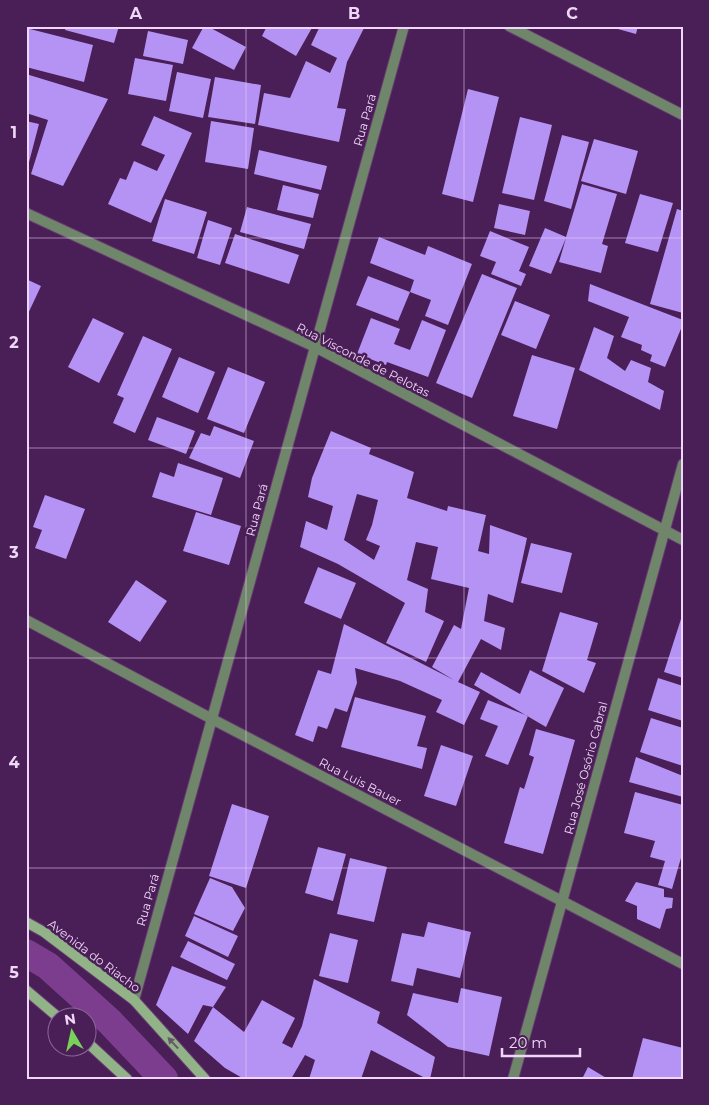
<svg xmlns="http://www.w3.org/2000/svg" width="709" height="1105" viewBox="0 0 709 1105" font-family="Montserrat,sans-serif">
	<style>
		.lines { fill: none; stroke-linecap: round; stroke-linejoin: round }
		.canal { stroke: #7c3d8e; stroke-width: 28 }
		.building { fill: #b593f5; fill-rule: evenodd }
		.minor-casing { stroke: #653b70; stroke-width: 12 }
		.tertiary-casing { stroke: #653b70; stroke-width: 12 }
		.secondary-casing { stroke: #653b70; stroke-width: 12 }
		.minor { stroke: #70866a; stroke-width: 10 }
		.tertiary { stroke: #70866a; stroke-width: 10 }
		.secondary { stroke: #91b387; stroke-width: 10 }
		.oneway { fill: #665a6a }
		.grid { fill: none; stroke: #f0d6f8; stroke-width: 1; stroke-opacity: 0.55 }
		.labels { text-anchor: middle; stroke-width: 5; stroke-linejoin: round; paint-order: stroke }
		.street-label { font-size: 12px; fill: #f0d6f8; stroke: #4a1e56 }
		.neatline { fill: none; stroke: #f0d6f8; stroke-width: 2 }
		.grid-label { font-size: 16px; text-anchor: middle; font-weight: bold; fill: #f0d6f8 }
	</style>
	<rect width="100%" height="100%" fill="#4a1e56"/>
	<g class="lines">
		<path class="canal" d="M26,953L48,966L110,1022L164,1079"/>
	</g>
	<path class="building" d="M66,26H119L114,43L65,30Z
		M204,26H207L246,47L234,70L192,48Z
		M267,26H313L296,56L262,36Z
		M320,26L364,28L347,62L337,108L346,109L339,142L258,125L264,93L290,98L306,61L330,73L337,58L311,45Z
		M607,26H638L636,34Z
		M26,28L93,45L84,82L26,67Z
		M148,31L188,40L183,64L143,56Z
		M135,58L173,65L166,101L128,94Z
		M177,72L211,79L203,118L169,111Z
		M26,74L108,99L63,186L31,174L48,120L26,113Z
		M215,77L261,85L255,124L208,117Z
		M468,89L499,97L473,202L442,194Z
		M154,116L192,133L151,223L108,204L120,178L126,180L134,161L157,171L165,155L141,145Z
		M520,117L552,125L534,200L502,193Z
		M26,121L39,124L28,166L26,165Z
		M211,121L254,128L248,169L205,162Z
		M562,135L589,142L571,209L544,201Z
		M594,139L638,151L626,194L581,181Z
		M259,150L327,166L321,190L254,174Z
		M582,184L617,194L602,244L608,246L601,273L559,262L566,238L551,274L529,266L545,228L566,237Z
		M283,185L319,194L313,218L277,210Z
		M640,194L673,203L658,252L625,243Z
		M165,199L207,212L194,254L152,241Z
		M499,204L530,211L525,235L494,228Z
		M247,207L311,224L304,249L240,232Z
		M677,209L683,211V313L650,304Z
		M208,220L232,228L220,265L197,258Z
		M490,231L529,247L519,271L526,274L521,286L491,274L496,262L480,256Z
		M235,234L299,255L289,284L225,263Z
		M379,237L425,255L428,246L472,264L448,325L425,316L431,300L410,292L414,280L370,263Z
		M482,274L517,288L472,398L436,383Z
		M368,276L410,292L398,321L356,305Z
		M26,279L41,286L26,318Z
		M590,284L683,320V324L665,367L650,361L652,355L641,350L642,345L621,337L629,317L588,301Z
		M515,301L550,315L536,349L501,335Z
		M93,318L124,333L99,383L68,367Z
		M371,318L400,329L394,344L410,350L422,320L446,330L428,377L387,362L386,365L357,354Z
		M594,327L614,336L607,358L625,371L631,360L651,368L648,382L664,391L660,410L579,370Z
		M143,336L172,349L135,433L113,423L124,398L117,395Z
		M532,355L575,368L557,429L513,416Z
		M179,357L215,372L198,413L162,397Z
		M228,367L265,382L244,433L207,419Z
		M157,417L195,431L186,454L148,440Z
		M214,426L254,441L240,478L189,458L201,433L210,436Z
		M331,431L371,448L369,454L414,472L407,498L447,511L448,506L486,515L478,551L489,554L490,525L527,538L513,603L488,594L484,621L505,628L501,650L481,639L458,682L480,692L464,725L436,712L442,700L400,681L355,668L357,683L347,712L335,708L327,729L318,726L313,742L295,735L318,670L331,674L344,624L454,680L432,667L454,625L461,629L469,588L431,579L438,547L416,542L407,580L428,589L425,612L444,621L426,662L386,643L405,603L338,564L300,547L306,521L327,530L333,506L308,497L312,478ZM357,494L378,500L372,525L366,540L380,546L374,560L344,540Z
		M178,463L223,478L211,515L152,497L160,472L174,477Z
		M45,495L85,509L66,559L35,548L42,530L33,527Z
		M196,512L241,526L229,565L183,551Z
		M531,543L572,553L562,593L521,583Z
		M318,567L356,583L341,619L304,603Z
		M136,580L167,601L140,642L108,622Z
		M560,612L598,623L587,660L596,663L584,693L542,671Z
		M681,619H683V678L664,672Z
		M530,670L564,688L546,727L474,685L481,672L520,694Z
		M658,678L683,686V721L648,710Z
		M355,697L426,716L417,746L427,748L422,769L341,747Z
		M488,700L528,716L508,765L485,756L498,726L480,719Z
		M651,718L683,728V766L640,752Z
		M536,729L575,740L543,854L504,843L520,787L524,789L534,757L529,755Z
		M441,745L473,756L456,806L424,796Z
		M636,757L683,776V797L629,782Z
		M635,792L683,805V851L672,889L658,885L665,861L650,857L655,841L624,833Z
		M232,804L269,816L246,888L209,876Z
		M318,847L346,854L333,901L305,893Z
		M350,858L387,867L374,922L337,914Z
		M210,878L232,887L245,908L233,931L194,914Z
		M636,882L664,889V897L673,898L672,908L666,909L660,929L637,919V906L625,901Z
		M194,916L238,936L228,957L185,936Z
		M428,922L471,932L460,978L417,968L413,986L391,981L402,933L424,937Z
		M330,933L358,940L348,983L319,976Z
		M188,941L235,964L227,980L180,957Z
		M172,966L226,987L213,1007L203,1005L188,1034L156,1005Z
		M314,979L380,1012L377,1023L435,1057L430,1079H427L371,1050L361,1079H309L315,1060L305,1055L291,1079H244L225,1068L194,1041L213,1007L244,1032L262,1000L295,1018L282,1043L292,1048L302,1026Z
		M461,988L502,997L489,1056L448,1047L407,1015L413,993L458,1003Z
		M643,1038L683,1048V1079H632Z
		M588,1067L608,1079H582Z"/>
	<g class="lines">
		<defs>
			<path id="minor" d="M509,26L683,115
				M26,213L315,347L683,540
				M26,620L212,719L683,964
				M134,1000L404,26"/>
			<path id="tertiary" d="M513,1079L683,464"/>
			<path id="secondary" d="M26,922L44,932L134,1000L205,1079
				M26,990L59,1018
				M88,1043L127,1079"/>
		</defs>
		<use href="#minor" class="minor-casing"/>
		<use href="#tertiary" class="tertiary-casing"/>
		<use href="#secondary" class="secondary-casing"/>
		<use href="#minor" class="minor"/>
		<use href="#tertiary" class="tertiary"/>
		<use href="#secondary" class="secondary"/>
	</g>
	<defs><path id="oneway-solid" d="M-6-.8H1V-3.2L6.5 0L1 3.2V.8H-6Z" transform="scale(1.25)"/></defs>
	<use class="oneway" href="#oneway-solid" transform="translate(173 1043) rotate(-133)"/>
	<path class="grid" d="M246,26V1079M464,26V1079M26,238H683M26,448H683M26,658H683M26,868H683"/>
	<g class="labels">
		<g class="street-label">
			<text transform="translate(365 120) rotate(-74)" y="4">Rua Pará</text>
			<text transform="translate(363 360) rotate(27)" y="4">Rua Visconde de Pelotas</text>
			<text transform="translate(257 510) rotate(-75)" y="4">Rua Pará</text>
			<text transform="translate(586 768) rotate(-75)" y="4">Rua José Osório Cabral</text>
			<text transform="translate(360 782) rotate(27)" y="4">Rua Luis Bauer</text>
			<text transform="translate(148 900) rotate(-74)" y="4">Rua Pará</text>
			<text transform="translate(94 956) rotate(37)" y="4">Avenida do Riacho</text>
		</g>
	</g>
	<rect width="709" height="1105" fill="none" stroke="#4a1e56" stroke-width="55"/>
	<g transform="translate(72 1032) rotate(351)"><circle r="24" fill="#4a1e56" stroke="#8c6897"/>
	<path d="M0-4L9 19L0 12L-9 19Z" fill="#77d259"/>
	<text y="-8" font-size="14" font-weight="bold" text-anchor="middle" fill="#f0d6f8">N</text>
	</g>
	<path d="M502 1048v8h78v-8" fill="none" stroke="#f0d6f8" stroke-width="2.5"/>
	<text x="509" y="1048" font-size="15" fill="#f0d6f8" stroke="#4a1e56" stroke-width="4" paint-order="stroke">20 m</text>
	<rect x="28" y="28" width="654" height="1050" class="neatline"/>
	<g class="grid-label">
		<text x="136" y="19">A</text>
		<text x="354" y="19">B</text>
		<text x="572" y="19">C</text>
		<text x="14" y="138">1</text>
		<text x="14" y="348">2</text>
		<text x="14" y="558">3</text>
		<text x="14" y="768">4</text>
		<text x="14" y="978">5</text>
	</g>
</svg>
